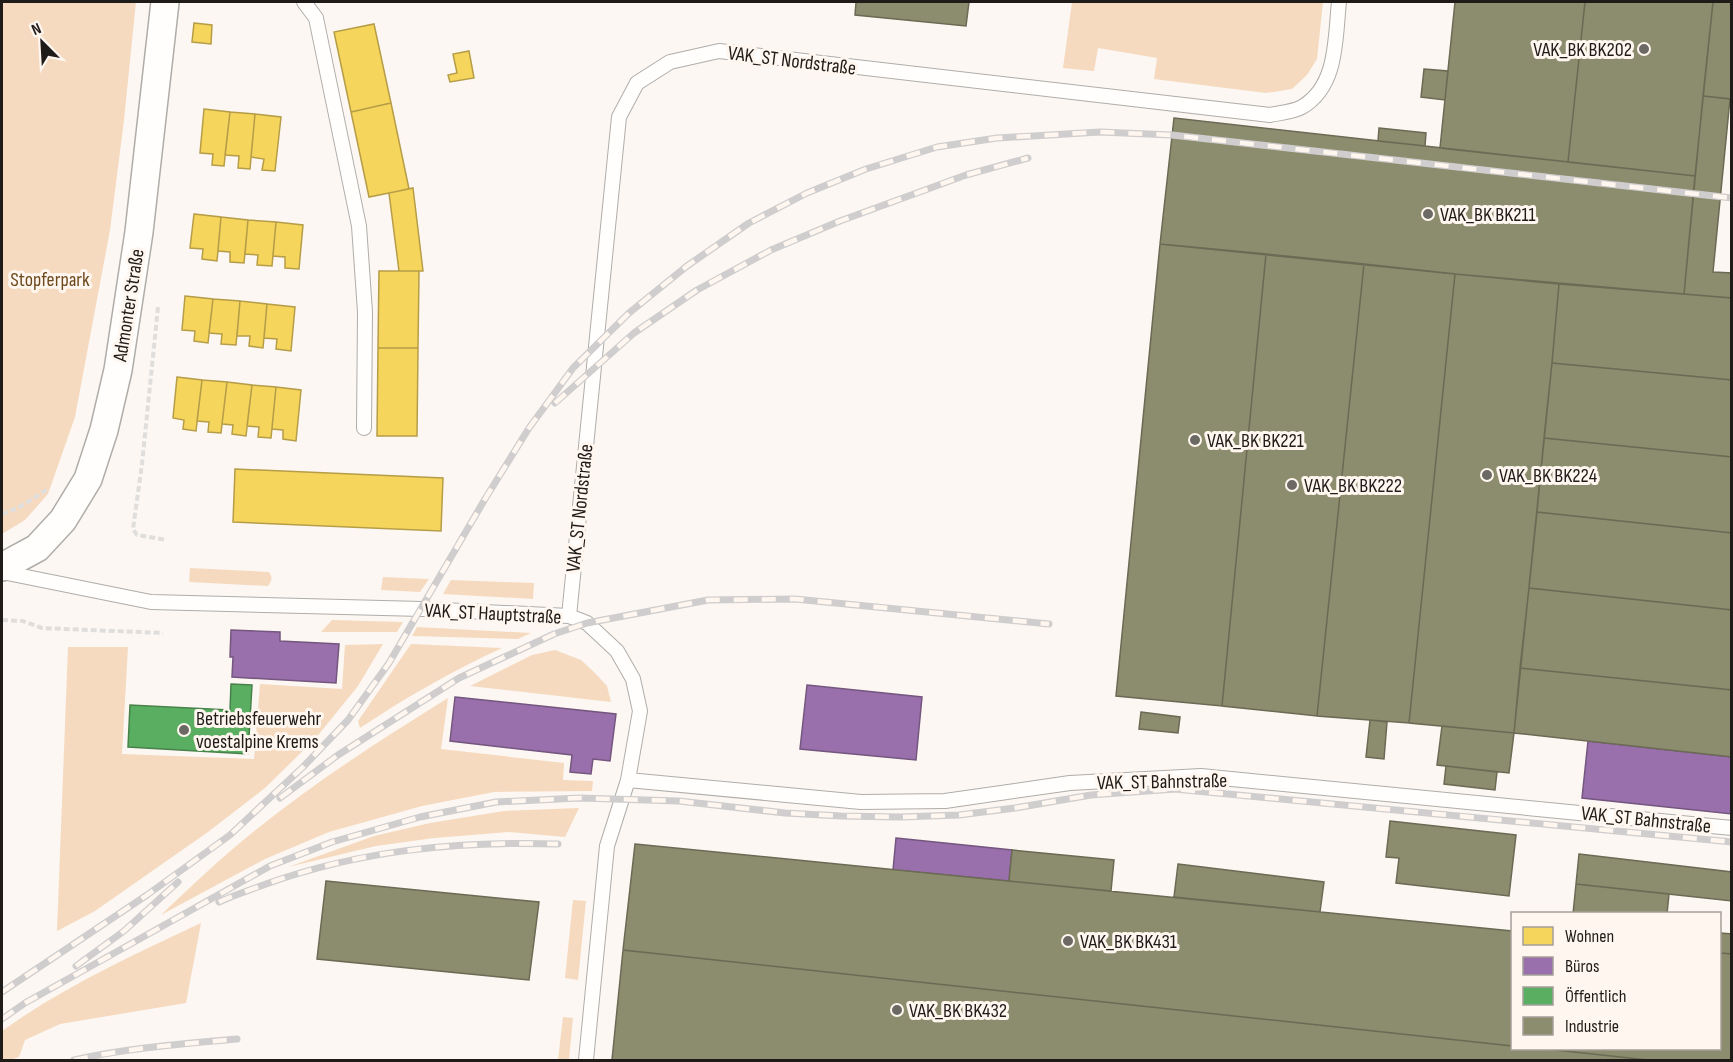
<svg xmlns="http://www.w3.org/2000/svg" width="1733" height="1062" viewBox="0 0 1733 1062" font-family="'Sofia Sans Condensed',sans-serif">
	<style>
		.green { fill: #f5dabf }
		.homes { fill: #f6d55c; stroke: #b69d48; stroke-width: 1.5 }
		.offices { fill: #9970ab; stroke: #74567f; stroke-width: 1.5 }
		.public { fill: #5aae61; stroke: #48824b; stroke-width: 1.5 }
		.industry { fill: #8c8c6e; stroke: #6b6a54; stroke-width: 1.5 }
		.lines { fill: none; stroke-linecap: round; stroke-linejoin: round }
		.lane-casing { stroke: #b0ada9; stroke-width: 16 }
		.street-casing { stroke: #b0ada9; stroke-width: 30 }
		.path { stroke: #e0dedd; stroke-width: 4; stroke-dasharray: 6 3; stroke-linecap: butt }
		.lane { stroke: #fffefd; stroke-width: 14 }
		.street { stroke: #fffefd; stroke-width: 27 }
		.rail-casing { stroke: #cfcdcd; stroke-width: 7 }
		.rail { stroke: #fff7ef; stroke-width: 4.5; stroke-dasharray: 14; stroke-linecap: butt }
		.poi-dot { fill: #6c6864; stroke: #fff7ef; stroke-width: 2 }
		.labels { text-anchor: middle; stroke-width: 6; stroke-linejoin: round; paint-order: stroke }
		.poi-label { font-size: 20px; fill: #1f1b18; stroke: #fff7ef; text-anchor: start }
		.street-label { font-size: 20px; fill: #1f1b18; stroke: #fff7ef }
		.park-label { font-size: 20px; fill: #6e491d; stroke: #fff7ef }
	</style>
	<rect width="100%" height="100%" fill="#fcf7f2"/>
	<path class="green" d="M2,2H136L124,120L110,230L75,417L48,494L25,520L2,534Z
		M1072,2H1323L1317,59L1307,75L1292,89L1266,93L1154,79L1157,58L1098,48L1094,71L1063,68Z
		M190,568L269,572C273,578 272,580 268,586L189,582Z
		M383,577L429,579L420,592L381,590Z
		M451,580L534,583L533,599L443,594Z
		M332,620L403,622L397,632H321Z
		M417,627L531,633L518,639L412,636Z
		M383,644L358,686L315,739L265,788L208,832L95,911L57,931L68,647H128L122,754L254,759L260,684L342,689L345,645Z
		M411,644L502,648C452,671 405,698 360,728L358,721Z
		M555,650L581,660L595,673L607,686L611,702L470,686L532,655Z
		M448,698L441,749L564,763L563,780L593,781L592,791L494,792L422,806L329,832L265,859L161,915C185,892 209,869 235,847C301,791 374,744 448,698Z
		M579,808L565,837L509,832L434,838L376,846L288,867L374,836L430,823L504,811Z
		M573,900L586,901L578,980L565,978Z
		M201,923L186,1003L60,1024L25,1040L19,1057L9,1060H2V1031C63,987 133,955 201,923Z
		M563,1017L573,1018L569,1060H558Z"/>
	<path class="homes" d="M194,23L212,25L211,44L192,42Z
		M374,24L391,103L351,112L334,32Z
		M469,51L474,78L450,82L448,75L457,73L453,54Z
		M391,103L409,189L369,197L351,112Z
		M204,109L230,112L224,166L212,165L213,154L200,153Z
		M230,112L255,114L250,169L238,168L239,156L225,155Z
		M255,114L281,117L275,171L262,170L264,159L251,157Z
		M413,188L423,271H399L389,193Z
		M194,214L221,217L217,261L202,259L203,249L190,248Z
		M221,217L248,220L244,263L230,262V252L218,251Z
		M248,220L276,222L272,266L257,265L258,255L245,254Z
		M276,222L303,225L299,269L285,268V257L273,256Z
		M379,271H419L418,348H378Z
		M185,296L213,299L208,343L194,341L195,331L182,330Z
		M213,299L240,301L236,345L221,344L222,334L209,333Z
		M240,301L267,304L263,348L249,346L250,336H237Z
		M267,304L295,307L291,351L276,349L277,339L264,338Z
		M378,348H418L417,436H377Z
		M177,377L202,380L196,431L183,429L184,420L173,418Z
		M202,380L227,382L221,433L208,432L209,422L197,421Z
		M227,382L252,385L246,436L232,434L233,425L222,424Z
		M252,385L276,387L271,438L258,437L259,427L247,426Z
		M276,387L301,390L296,441L283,439V430L272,429Z
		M235,469L443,478L441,531L233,522Z"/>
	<path class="offices" d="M231,630L280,632V641L339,644L336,683L232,677L233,657H230Z
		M807,685L922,697L916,760L800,749Z
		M455,697L616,714L610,761L593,759L591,774L570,772L572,755L450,741Z
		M1588,741L1732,757V814L1582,798Z
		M896,838L1012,850L1009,881L893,870Z"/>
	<path class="public" d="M231,684L252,685L248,754L128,747L130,705L230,710Z"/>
	<path class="industry" d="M856,2H969L966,26L855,15Z
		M1455,2H1585L1568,162L1440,148Z
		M1585,2H1713L1695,176L1568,162Z
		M1713,2H1732V99L1703,96Z
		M1424,69L1448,71L1445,100L1421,97Z
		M1703,96L1730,99L1713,272L1732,273V298L1684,294Z
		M1174,118L1695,176L1684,294L1455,274L1160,244Z
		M1379,128L1426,133L1425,146L1378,141Z
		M1160,244L1266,254L1222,706L1116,696Z
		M1266,254L1364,264L1317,716L1222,706Z
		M1364,264L1455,274L1409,723L1317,716Z
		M1455,274L1559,284L1552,363L1514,733L1409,723Z
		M1559,284L1732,298V380L1552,363Z
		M1552,363L1732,380V457L1544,438Z
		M1544,438L1732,457V533L1537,512Z
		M1537,512L1732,533V610L1529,588Z
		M1529,588L1732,610V690L1520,668Z
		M1520,668L1732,690V757L1514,733Z
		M1141,712L1180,717L1178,733L1139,729Z
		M1370,720L1387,722L1384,759L1366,757Z
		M1442,726L1514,733L1509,773L1437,765Z
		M1446,766L1497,772L1495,790L1444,784Z
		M1390,821L1516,835L1509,896L1396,883L1399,858L1386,857Z
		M635,844L1512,931V1046L623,950Z
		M1012,850L1114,860L1111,891L1009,881Z
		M1579,854L1732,872V901L1576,884Z
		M1178,864L1324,882L1320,912L1174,897Z
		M326,881L539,902L529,980L317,959Z
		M1576,884L1669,894L1667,914H1573Z
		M1720,933L1732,934V954L1720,953Z
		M623,950L1512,1046V1048H1537L1648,1060H612Z
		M1720,953L1732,954V1060H1648L1537,1048H1720Z"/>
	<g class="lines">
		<defs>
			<path id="lane" d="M304,2L316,18L359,226L365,312L364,428
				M2,572L151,602L422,609L569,616L587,623L617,651L633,679L640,711L628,780L607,846L586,1060
				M569,616L619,117L637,83L670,62L719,51L1270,115C1279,113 1293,112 1302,107C1338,86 1335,38 1339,2
				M628,780L861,802L945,801L1070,783L1201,776L1732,828"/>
			<path id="street" d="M2,567L37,548L63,520L88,479L104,430L118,370L139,232L165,2"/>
		</defs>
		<use href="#lane" class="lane-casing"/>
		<use href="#street" class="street-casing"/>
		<path class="path" d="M158,307L142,464L133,529L137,535L167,540
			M2,514L18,508L48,489
			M2,620L23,621L42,628L163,633"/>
		<use href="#lane" class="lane"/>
		<use href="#street" class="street"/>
		<defs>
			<path id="rail" d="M555,403L634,333L697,290L771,250L840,221L966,175L1028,158
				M280,798L338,755L459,678L554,634L587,623L708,600L795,599L1049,624
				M219,902C234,895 250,890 266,884C362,850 456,841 558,844
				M76,966L124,931L178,882
				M2,992L147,895L230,835L303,767L348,720L389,663L485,499L529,428L573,368L629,313L687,266L749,223L807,193L866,169L937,147L997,138L1100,132L1172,135L1732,198
				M2,1019L25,1003L270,866L332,842L420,817L496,802L579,798L679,801L785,813L841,816L900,817L959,815L1015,808L1091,795L1175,789L1732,842
				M74,1060C127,1048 183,1044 237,1039"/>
		</defs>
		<use href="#rail" class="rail-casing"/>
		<use href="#rail" class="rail"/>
	</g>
	<g class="poi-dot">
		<circle cx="1644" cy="49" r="6"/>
		<circle cx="1428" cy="214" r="6"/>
		<circle cx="1195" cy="440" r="6"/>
		<circle cx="1487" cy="475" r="6"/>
		<circle cx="1292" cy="485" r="6"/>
		<circle cx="184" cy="730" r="6"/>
		<circle cx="1068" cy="941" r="6"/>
		<circle cx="897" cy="1010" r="6"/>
	</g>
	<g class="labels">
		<g class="poi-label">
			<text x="1632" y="56" text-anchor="end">VAK_BK BK202</text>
			<text x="1440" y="221">VAK_BK BK211</text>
			<text x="1207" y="447">VAK_BK BK221</text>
			<text x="1499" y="482">VAK_BK BK224</text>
			<text x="1304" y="492">VAK_BK BK222</text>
			<text x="196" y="725">Betriebsfeuerwehr<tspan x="196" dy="23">voestalpine Krems</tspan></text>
			<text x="1080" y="948">VAK_BK BK431</text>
			<text x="909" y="1017">VAK_BK BK432</text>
		</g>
		<g class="street-label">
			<text transform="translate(792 60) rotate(7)" y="7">VAK_ST Nordstraße</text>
			<text transform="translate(128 305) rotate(-81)" y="7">Admonter Straße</text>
			<text transform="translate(579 508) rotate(-84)" y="7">VAK_ST Nordstraße</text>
			<text transform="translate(493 613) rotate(3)" y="7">VAK_ST Hauptstraße</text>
			<text transform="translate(1162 781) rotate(-1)" y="7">VAK_ST Bahnstraße</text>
			<text transform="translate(1646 819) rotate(6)" y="7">VAK_ST Bahnstraße</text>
		</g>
		<g class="park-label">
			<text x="50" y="286">Stopferpark</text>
		</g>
	</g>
	<rect width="1733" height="1062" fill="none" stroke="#1f1b18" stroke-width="6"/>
	<rect x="1511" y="912" width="210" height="138" fill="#fff7ef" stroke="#a59f99" stroke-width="1.5"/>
	<rect x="1523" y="927" width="30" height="18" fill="#f6d55c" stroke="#a59f99" stroke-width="1.5"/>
	<text x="1565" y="942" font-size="18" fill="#1f1b18">Wohnen</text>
	<rect x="1523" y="957" width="30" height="18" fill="#9970ab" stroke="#a59f99" stroke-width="1.5"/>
	<text x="1565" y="972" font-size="18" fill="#1f1b18">Büros</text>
	<rect x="1523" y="987" width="30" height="18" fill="#5aae61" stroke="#a59f99" stroke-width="1.5"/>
	<text x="1565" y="1002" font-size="18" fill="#1f1b18">Öffentlich</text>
	<rect x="1523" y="1017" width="30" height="18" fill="#8c8c6e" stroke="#a59f99" stroke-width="1.5"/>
	<text x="1565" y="1032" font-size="18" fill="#1f1b18">Industrie</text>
	<g transform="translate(42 42) rotate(336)" stroke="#fff7ef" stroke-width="4.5" paint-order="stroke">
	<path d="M0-4.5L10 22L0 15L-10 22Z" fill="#1f1b18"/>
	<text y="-9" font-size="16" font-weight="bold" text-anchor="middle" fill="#1f1b18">N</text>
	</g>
</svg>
